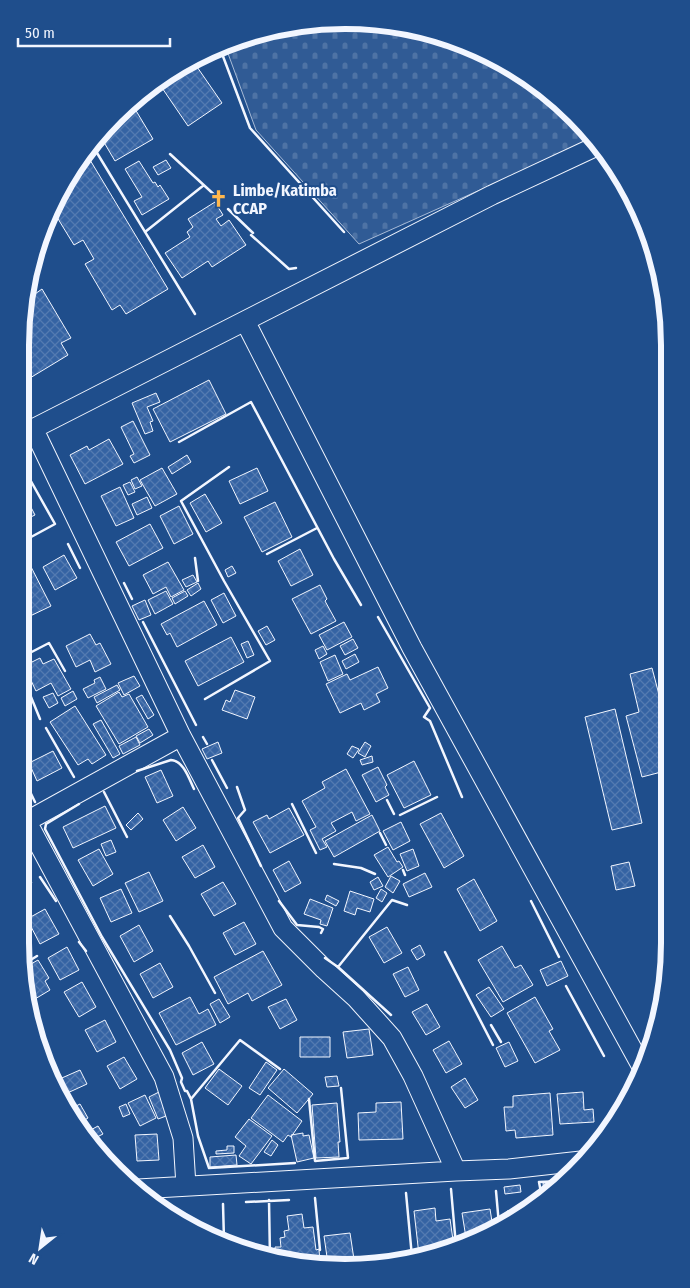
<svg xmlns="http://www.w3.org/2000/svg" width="690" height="1288" viewBox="0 0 690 1288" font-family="'Fira Sans Condensed',sans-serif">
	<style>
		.cemetery { fill: url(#cemetery-stones); stroke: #a8bbd7 }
		.building { fill: url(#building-cross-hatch); stroke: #f2f6ff }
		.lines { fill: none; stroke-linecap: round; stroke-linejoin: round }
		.minor-casing { stroke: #f2f6ff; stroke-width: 21 }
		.minor { stroke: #1f4e8c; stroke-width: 19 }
		.wall { stroke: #f2f6ff; stroke-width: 2.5 }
		.labels { text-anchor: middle; stroke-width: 4; stroke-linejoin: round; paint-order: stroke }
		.poi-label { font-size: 16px; font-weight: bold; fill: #f2f6ff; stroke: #1f4e8c; text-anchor: start }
		.rim { fill: none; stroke: #f2f6ff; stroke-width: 6 }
	</style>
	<defs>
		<pattern id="cemetery-stones" width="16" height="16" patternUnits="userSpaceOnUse" patternTransform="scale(1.25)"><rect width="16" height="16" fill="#305b95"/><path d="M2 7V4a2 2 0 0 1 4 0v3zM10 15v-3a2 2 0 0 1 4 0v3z" fill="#4e73a5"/></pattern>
		<pattern id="building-cross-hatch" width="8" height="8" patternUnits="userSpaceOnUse" patternTransform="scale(1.25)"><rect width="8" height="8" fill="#3563a3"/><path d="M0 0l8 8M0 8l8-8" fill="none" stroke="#537ab1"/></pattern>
	</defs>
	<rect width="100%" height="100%" fill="#1f4e8c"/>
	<path class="cemetery" d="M387,23L507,63L575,115L593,138L547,160L359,244L256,130L226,48L261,31Z"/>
	<path class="building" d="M195,64L222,103L188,126L158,82Z
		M132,104L153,139L115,161L102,139Z
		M87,155L168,289L126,314L120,305L112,310L85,264L94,259L83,240L74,245L52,209L63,183Z
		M166,160L171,168L158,175L153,167Z
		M139,161L153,183L155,182L158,187L160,185L169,199L142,215L134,201L142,197L125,169Z
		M215,202L223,215L216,219L221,226L229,220L246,245L212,267L208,261L182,278L165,253L190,237L187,232L193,227L188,219Z
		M27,288L32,296L42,289L71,338L61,343L68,355L30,378L21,363V324Z
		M209,380L226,414L170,442L153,409Z
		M156,393L160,402L147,407L153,421L150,422L153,431L145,434L132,403Z
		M133,421L150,455L134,463L130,456L134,454L121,427Z
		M109,439L123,464L85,484L70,455L87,446L89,450Z
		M187,455L191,462L172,474L168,467Z
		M162,468L177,494L155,506L140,480Z
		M257,468L268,491L240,504L229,481Z
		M137,477L142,486L135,489L131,480Z
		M130,482L135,492L128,495L123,485Z
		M120,487L134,518L116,526L101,496Z
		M21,488L35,515L20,522Z
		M205,494L222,523L206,532L190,503Z
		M147,497L152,508L137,515L132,504Z
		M275,502L292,537L262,552L244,517Z
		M179,506L193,534L174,544L160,516Z
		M150,524L163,548L129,566L116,542Z
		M300,549L313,575L291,586L278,561Z
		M64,555L77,578L55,590L43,567Z
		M27,559L51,606L28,617L20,602V562Z
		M168,562L184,590L171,597L166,587L153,594L143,575Z
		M232,566L236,573L228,577L225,570Z
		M193,575L197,582L186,587L182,580Z
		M198,583L201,589L191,596L187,590Z
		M320,585L327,599L325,601L336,621L311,634L292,599Z
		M166,591L173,604L155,614L148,600Z
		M185,591L188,596L175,604L172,598Z
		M224,593L236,616L223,623L211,600Z
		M145,600L151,615L139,620L132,606Z
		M204,601L217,625L177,647L170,633L167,635L161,624Z
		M344,622L352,637L327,650L319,635Z
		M267,626L275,640L266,645L258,631Z
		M90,634L96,645L100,643L111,664L95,672L90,660L76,667L66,646Z
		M231,637L244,662L198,686L185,661Z
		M353,639L358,648L345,655L340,646Z
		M248,641L254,655L247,658L241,644Z
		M323,646L327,654L319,659L315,650Z
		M355,654L359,662L346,669L342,661Z
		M335,655L343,674L328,681L320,662Z
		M40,658L43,664L54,659L71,689L58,696L51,683L36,691L24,666Z
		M378,667L388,688L376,694L380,702L364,710L361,703L340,713L326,684L347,674L350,680Z
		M652,668L662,706L669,704V735L664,737L669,756V770L642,777L626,716L639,712L630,674Z
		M134,676L140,686L124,695L118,683Z
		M100,677L106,689L88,698L83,689L95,683L94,680Z
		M117,685L120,690L97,703L94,697Z
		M235,690L255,697L247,719L222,710L226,700L230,702Z
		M73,691L77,699L65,706L61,698Z
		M119,692L122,697L129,694L148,727L119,744L96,706Z
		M53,693L58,703L49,708L43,697Z
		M142,695L154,715L148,719L136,698Z
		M75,706L106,755L92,764L88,759L78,765L50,722Z
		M615,709L642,823L612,830L585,717Z
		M101,720L120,754L113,758L93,724Z
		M149,729L153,735L140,743L136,736Z
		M136,737L140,745L123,754L119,746Z
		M218,742L222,753L207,759L202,749Z
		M365,742L371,746L365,757L358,753Z
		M352,746L359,749L353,758L347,754Z
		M53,751L62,768L37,781L29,763Z
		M372,756L373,762L362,765L360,760Z
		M414,761L431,795L404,808L387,775Z
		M378,767L387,785L385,787L389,795L376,802L362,775Z
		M346,769L370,814L356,821L352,812L331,823L336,831L322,839L327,847L320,850L310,830L316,827L302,801L325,788L322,782Z
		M161,770L173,796L157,803L145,777Z
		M105,806L116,828L73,848L63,827Z
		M183,807L196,828L176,841L163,820Z
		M289,808L304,835L270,853L253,822L267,815L269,819Z
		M138,813L143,819L131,830L126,825Z
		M441,813L464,856L444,868L420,824Z
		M372,815L380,831L334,857L325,841Z
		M401,822L410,841L393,850L383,831Z
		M111,840L116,852L106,856L101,844Z
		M203,845L215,867L195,878L182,857Z
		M388,847L397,862L399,861L403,867L388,877L374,855Z
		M99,849L113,874L93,886L78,860Z
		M413,849L419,866L407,871L400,854Z
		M289,861L301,883L285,892L273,870Z
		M669,861V876H663L661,862Z
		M629,862L635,886L616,890L611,866Z
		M20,865L32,883L20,890Z
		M149,872L163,901L139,912L125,883Z
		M425,873L432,887L409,897L403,884Z
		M391,876L400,881L393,893L385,887Z
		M378,877L383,886L374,890L370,882Z
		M474,879L497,921L480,931L457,889Z
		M223,882L236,904L214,916L201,894Z
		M121,889L132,913L111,922L100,898Z
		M381,889L387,893L382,902L376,898Z
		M350,891L374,899L370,912L357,908L355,915L344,911Z
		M327,895L339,901L336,906L325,900Z
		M310,899L333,908L327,926L320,924L321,920L304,914Z
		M45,909L59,934L40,944L27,919Z
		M244,922L256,944L235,955L223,933Z
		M139,925L153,951L134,962L120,936Z
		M387,927L402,953L384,963L369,937Z
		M420,945L425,955L417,960L411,950Z
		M502,946L515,968L521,965L533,985L503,1002L478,960Z
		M67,947L79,970L60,980L48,958Z
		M263,951L282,985L252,1001L248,993L228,1004L214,977Z
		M38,960L49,978L45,981L50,990L30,1002L24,968Z
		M561,961L568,976L547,986L540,970Z
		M160,963L173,987L153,998L140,974Z
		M408,967L419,990L405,997L393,974Z
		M82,982L96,1007L79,1017L64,992Z
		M489,987L504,1009L491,1017L476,995Z
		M190,997L199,1014L208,1009L216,1025L176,1045L159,1013Z
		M535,997L553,1029L549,1031L560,1050L535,1063L507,1013Z
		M219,999L230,1017L220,1023L210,1004Z
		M286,999L297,1020L280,1029L268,1007Z
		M427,1004L440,1027L426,1035L412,1012Z
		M105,1020L116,1042L97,1052L85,1030Z
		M369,1029L373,1055L347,1058L343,1032Z
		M300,1037H330V1057H300Z
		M449,1041L462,1064L446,1073L433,1050Z
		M202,1042L214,1064L193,1075L182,1053Z
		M509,1042L518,1061L505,1067L496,1048Z
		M124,1057L137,1079L120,1089L107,1066Z
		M266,1062L277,1070L260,1095L249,1088Z
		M219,1069L242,1086L228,1105L205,1088Z
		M284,1069L313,1094L297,1113L268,1088Z
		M80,1070L87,1084L63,1095L55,1081Z
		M337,1076L339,1086L327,1087L325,1077Z
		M465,1078L478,1100L465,1108L451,1087Z
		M159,1092L169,1115L158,1119L149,1097Z
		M583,1092L584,1110L593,1109L594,1122L560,1124L557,1094Z
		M550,1093L553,1135L516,1138L515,1130L506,1131L504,1107H513V1096Z
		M145,1095L156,1118L140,1126L128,1103Z
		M268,1095L302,1121L291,1137L288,1135L283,1142L251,1118Z
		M401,1102L403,1139L359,1140L358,1113L376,1112V1103Z
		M337,1103L340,1142H338L339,1157L316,1158L312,1105Z
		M80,1104L88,1118L78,1124L70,1109Z
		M126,1104L130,1114L123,1117L119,1107Z
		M249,1119L272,1136L251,1164L239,1156L246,1146L235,1137Z
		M98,1126L103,1134L91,1140L87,1132Z
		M303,1133V1136L309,1135L314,1158L297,1162L291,1135Z
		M157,1134L159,1160L137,1161L135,1135Z
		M272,1140L278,1145L271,1156L264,1152Z
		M227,1146H234V1153L216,1154V1151L227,1150Z
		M236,1155L237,1165L210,1167V1157Z
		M543,1183H557L558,1188L550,1193H544Z
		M520,1185L521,1192L505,1194L504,1187Z
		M435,1208L436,1221L450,1219L454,1247L419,1255L414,1211Z
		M490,1209L493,1228L467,1244L462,1213Z
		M523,1210L508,1219L507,1211Z
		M302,1214L304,1228L313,1227L316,1250L319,1249L320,1263L276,1258L275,1247H281L280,1238L285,1237L284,1231L289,1230L287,1216Z
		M350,1233L355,1266L328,1264L324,1236Z"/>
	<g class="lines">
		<defs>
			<path id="minor" d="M245,321L412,648L642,1067
				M33,428L181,736L283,928L324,969L356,998L392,1038L413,1076L456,1171
				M21,435L492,195L599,145
				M27,822L164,1077L183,1138L186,1186
				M20,825L181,736
				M138,1189L456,1171L509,1169L581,1161"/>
		</defs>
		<use href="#minor" class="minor-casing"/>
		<use href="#minor" class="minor"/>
		<path class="wall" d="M221,51L250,128L344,232
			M94,148L195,314
			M170,154L220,200
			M228,209L253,233
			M145,232L204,185
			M251,235L289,269L296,268
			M179,442L251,402L334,559L361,605
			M20,543L55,524L23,467
			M68,544L80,568
			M267,554L317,528
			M195,558L198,581
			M124,583L132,599
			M378,617L430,708L424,717L430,721L462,797
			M143,622L196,725
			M20,658L49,643L65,671
			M20,680L31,697L40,719
			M205,699L270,661L224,581L181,501L229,467
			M46,728L74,777
			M203,737L207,744
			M212,760L227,788
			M20,771L35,802
			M137,771L171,760C184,761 189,779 194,789
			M237,787L245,810L238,818L261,866
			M104,792L127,837
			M387,800L394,814
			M79,804L46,824L45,829L102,937L170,1050L182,1078L181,1082L185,1091H187L191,1099L198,1136L209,1168L295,1163
			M292,804L316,853
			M400,815L437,797
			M380,833L386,845
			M334,864L361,868L375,874
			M403,870L405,875
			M40,877L56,901
			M279,901L297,925L319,927L323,929L321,933
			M531,901L559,957
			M170,916L189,946L215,993
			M79,942L86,951
			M445,952L493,1045
			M325,958L338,967L391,1015
			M24,964L37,956
			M338,967L392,900L407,905
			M566,986L604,1056
			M491,1025L501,1042
			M191,1099L240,1040L280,1069
			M309,1099L315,1161L348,1158L341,1088
			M451,1189L456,1246
			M496,1191L499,1225
			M406,1193L412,1257
			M315,1198L320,1250
			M542,1198L539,1182L564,1181
			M269,1200L270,1258
			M246,1202L289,1200
			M223,1204L224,1240"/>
	</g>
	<defs>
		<symbol id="church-bare" viewBox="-9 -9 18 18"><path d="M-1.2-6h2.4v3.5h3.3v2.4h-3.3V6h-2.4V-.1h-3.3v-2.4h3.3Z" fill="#ffb74d" stroke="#1f4e8c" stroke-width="2.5" paint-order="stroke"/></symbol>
	</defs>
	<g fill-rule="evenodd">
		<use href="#church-bare" x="206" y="186" width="25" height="25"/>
	</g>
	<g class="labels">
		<g class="poi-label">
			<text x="233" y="196">Limbe/Katimba<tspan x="233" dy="18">CCAP</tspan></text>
		</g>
	</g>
	<path d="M0 0H690V1288H0ZM345 29H345A316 316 0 0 1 661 345V943A316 316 0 0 1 345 1259H345A316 316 0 0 1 29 943V345A316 316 0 0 1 345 29Z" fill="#1f4e8c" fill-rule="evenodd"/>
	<path class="rim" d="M345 29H345A316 316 0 0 1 661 345V943A316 316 0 0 1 345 1259H345A316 316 0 0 1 29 943V345A316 316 0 0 1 345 29Z"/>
	<g transform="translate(40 1248) rotate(210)" stroke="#1f4e8c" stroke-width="4" paint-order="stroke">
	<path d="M0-4L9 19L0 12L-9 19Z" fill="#f2f6ff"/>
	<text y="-8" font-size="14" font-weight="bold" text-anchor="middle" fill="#f2f6ff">N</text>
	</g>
	<path d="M18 38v8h152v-8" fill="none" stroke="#f2f6ff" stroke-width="2.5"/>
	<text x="25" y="38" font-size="15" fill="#f2f6ff" stroke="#1f4e8c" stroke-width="4" paint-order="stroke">50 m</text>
</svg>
